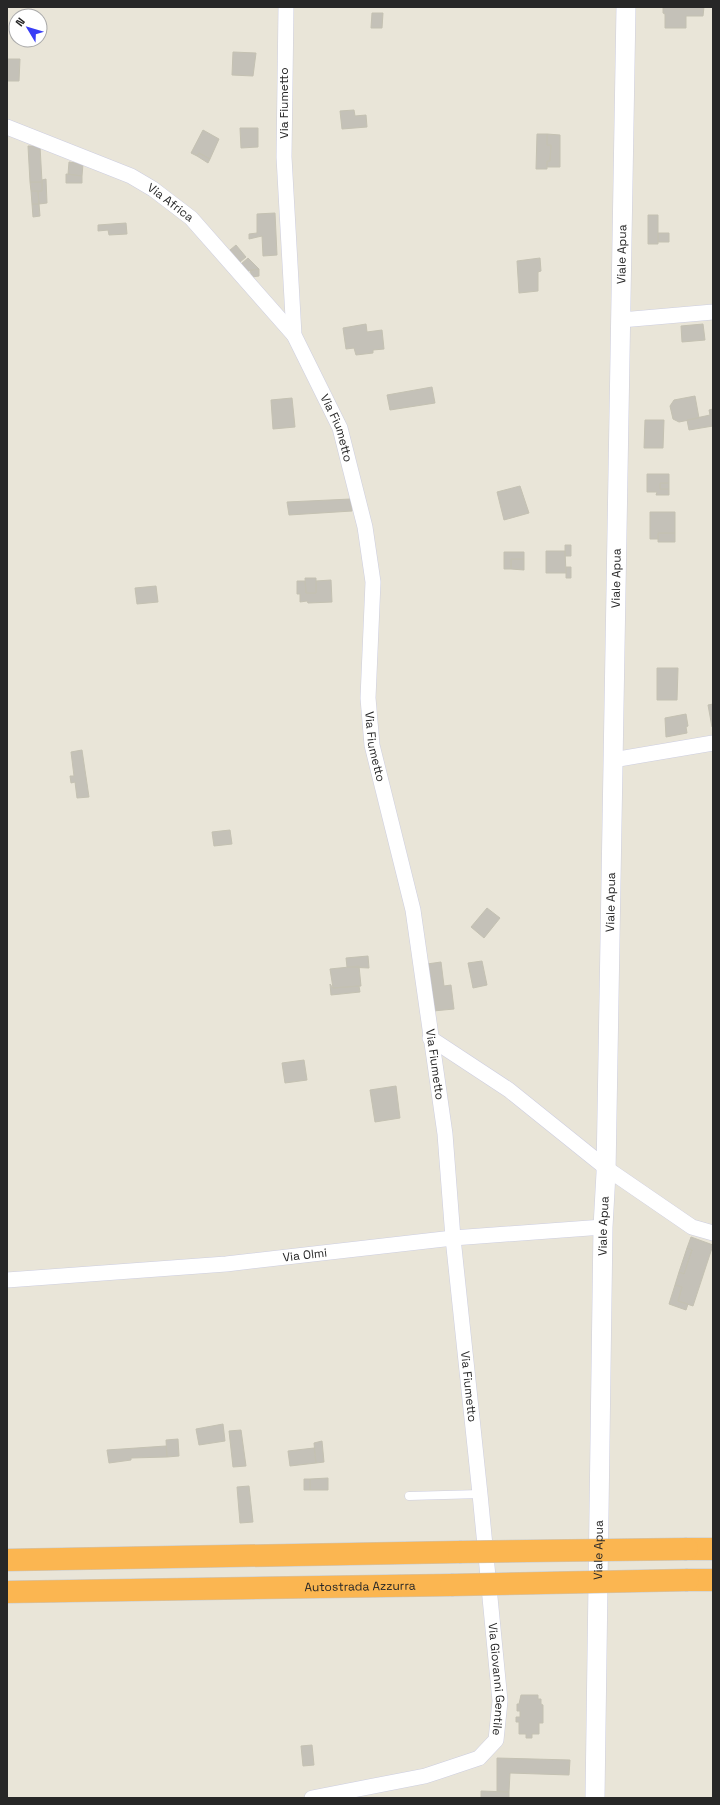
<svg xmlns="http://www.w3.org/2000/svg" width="720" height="1805" viewBox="0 0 720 1805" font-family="'Space Grotesk',sans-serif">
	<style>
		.building { fill: #c4c1b8; stroke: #c4c1b2 }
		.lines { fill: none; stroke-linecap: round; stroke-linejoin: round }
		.service-casing { stroke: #cdcee0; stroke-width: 9 }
		.minor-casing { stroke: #cdcee0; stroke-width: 16 }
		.tertiary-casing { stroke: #cdcee0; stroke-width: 20 }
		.motorway-casing { stroke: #c7c7c7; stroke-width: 23 }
		.service { stroke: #fff; stroke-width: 8 }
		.minor { stroke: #fff; stroke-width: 15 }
		.tertiary { stroke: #fff; stroke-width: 19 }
		.motorway { stroke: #fbb651; stroke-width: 22 }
		.motorway-bridge-casing { stroke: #c7c7c7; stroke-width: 23; stroke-linecap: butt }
		.motorway-bridge { stroke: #fbb651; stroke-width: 22 }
		.labels { text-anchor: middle; stroke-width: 3; stroke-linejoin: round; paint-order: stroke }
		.street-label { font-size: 12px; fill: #272727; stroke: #fff }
	</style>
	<rect width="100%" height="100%" fill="#e9e5d8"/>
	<path class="building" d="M663,7H704L703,16H686V28H665V14L663,13Z
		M372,13H383L382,28H371Z
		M233,52L256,53L253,76L232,75Z
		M7,59H20L19,81H7Z
		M354,110L355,116L366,115L367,127L342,129L340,111Z
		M240,128H258V147L241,148Z
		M203,130L219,139L210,159L199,153L197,156L191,153Z
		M537,134H547V145H551L550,161H547V169H536Z
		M547,134L560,135V167H547V161H550L551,145H547Z
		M28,146H40L42,182H30Z
		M199,153L210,159L208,163L197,156Z
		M69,162L83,164L82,176L68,174Z
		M66,174L82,176V183H66Z
		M46,179L47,203L39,204L38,191H42V180Z
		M30,182H42V191H31Z
		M31,191H38L39,204H32Z
		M32,204H39L40,216L33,217Z
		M275,213L277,255L263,256L262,236L249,239V234L257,233V214Z
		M648,215H658V244H648Z
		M126,223L127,234L109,235L108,230L98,231V225Z
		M658,233H669V242H658Z
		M236,245L246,257L240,262L230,250Z
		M248,258L259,269L248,271L241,264Z
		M540,258L541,271L538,272V291L519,293L517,261Z
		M259,269V276L252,277L250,270Z
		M366,324L367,332L382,330L384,349L373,350V353L356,355L354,348L346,349L343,328Z
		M703,324L705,340L682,342L681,326Z
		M432,387L435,403L390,410L387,395Z
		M695,396L699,418L679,422L673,419L670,406L674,400Z
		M292,398L295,427L273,429L271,400Z
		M713,409V426L689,430L687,420L710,415L709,410Z
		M645,420H664L663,448H644Z
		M647,474H669V483H660V489H669V495H656L657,492H647Z
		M660,483H669V489H660Z
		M520,486L529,513L504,520L497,492Z
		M351,499L352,511L289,515L287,502Z
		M650,512H675V533H658V539H650Z
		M658,533H675V542H658Z
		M565,545H571V556H565Z
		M546,551H565L566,573H546Z
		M504,552H524V559H511V569H504Z
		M511,559H524V570L511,569Z
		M566,567H571V578H566Z
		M305,578H316V593H306Z
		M331,580L332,602L308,603L307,601L300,602V594H297V581H305L306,593H316V581Z
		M156,586L158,602L137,604L135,588Z
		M657,668H678L677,700H657Z
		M713,704V727H712L708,705Z
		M686,714L688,726L686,727L687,733L666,737L665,718Z
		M82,750L89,797L77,798L75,782L71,783L70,776H74L71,752Z
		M230,830L232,844L214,846L212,832Z
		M487,908L500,918L484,938L471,927Z
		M368,956L369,968L347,967L346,958Z
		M482,961L487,985L473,988L468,963Z
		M441,962L444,986L451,985L454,1009L433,1011L427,964Z
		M359,966L361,986L333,988L330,969Z
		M330,984L333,988L359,986L360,992L331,995Z
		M304,1060L307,1080L285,1083L282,1063Z
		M396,1086L400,1118L375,1122L370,1090Z
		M691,1237L713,1245L693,1306L678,1301L682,1287L675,1285L679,1272L684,1274L692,1250L687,1248Z
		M687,1248L692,1250L684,1274L679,1272Z
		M675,1285L682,1287L678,1301L688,1304L686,1310L669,1304Z
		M223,1424L225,1441L199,1445L196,1429Z
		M241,1430L246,1466L233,1467L229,1431Z
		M178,1439L179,1456L167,1457L166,1440Z
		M322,1441L324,1462L316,1463L314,1443Z
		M166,1446L167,1457L131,1458V1460L109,1463L107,1450Z
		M314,1448L316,1463L290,1466L288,1451Z
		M328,1478V1490H310V1479Z
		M304,1479H310V1490H304Z
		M249,1486L253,1522L240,1523L237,1487Z
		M521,1695H538V1699H541V1704L543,1705V1723H539V1734H532V1738H526V1734H519V1722H516V1717H520V1711H517V1704H519Z
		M312,1745L314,1765L303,1766L301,1746Z
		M497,1758L570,1760L569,1775L510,1773L509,1792L497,1791Z
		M481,1791L509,1792V1798H481Z"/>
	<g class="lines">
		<defs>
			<path id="service" d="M409,1496L480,1494"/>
			<g id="minor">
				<path id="s1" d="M286,7L284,157L294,335L340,428L365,527L373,582L368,698L372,745L413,910L445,1134L453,1238L480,1494L500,1701L496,1740L479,1758L425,1776L312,1798"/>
				<path id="s2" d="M7,127L131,176L153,189L191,218L294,335"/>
				<path d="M621,320L713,312"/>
				<path d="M613,760L713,743"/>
				<path d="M430,1038L509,1090L606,1168L692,1227L713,1233"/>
				<path id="s3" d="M7,1280L226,1264L453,1238L603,1227"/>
			</g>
			<g id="tertiary">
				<path id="s4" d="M595,1798L603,1227L606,1173L626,7"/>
			</g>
			<g id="motorway">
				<path d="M687,1549H713"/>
				<path d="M7,1560L459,1552"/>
				<path d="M688,1580H713"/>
				<path id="s5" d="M7,1592L451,1585"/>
			</g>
		</defs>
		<use href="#service" class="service-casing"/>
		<use href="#minor" class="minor-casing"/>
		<use href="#tertiary" class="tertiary-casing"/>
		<use href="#motorway" class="motorway-casing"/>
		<use href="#service" class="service"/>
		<use href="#minor" class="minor"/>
		<use href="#tertiary" class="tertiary"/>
		<use href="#motorway" class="motorway"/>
		<defs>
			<path id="motorway-bridge" d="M459,1552L687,1549
				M451,1585L688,1580"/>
		</defs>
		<use href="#motorway-bridge" class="motorway-bridge-casing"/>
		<use href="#motorway-bridge" class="motorway-bridge"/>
	</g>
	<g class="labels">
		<g class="street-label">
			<text transform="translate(284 103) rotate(-90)" y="4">Via Fiumetto</text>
			<text dy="4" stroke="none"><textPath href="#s2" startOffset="181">Via Africa</textPath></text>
			<text dy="4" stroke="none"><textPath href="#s4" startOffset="1544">Viale Apua</textPath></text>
			<text dy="4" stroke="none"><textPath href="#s1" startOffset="431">Via Fiumetto</textPath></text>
			<text dy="4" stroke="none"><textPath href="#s4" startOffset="1220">Viale Apua</textPath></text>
			<text dy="4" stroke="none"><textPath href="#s1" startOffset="755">Via Fiumetto</textPath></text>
			<text dy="4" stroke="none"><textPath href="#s4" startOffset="896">Viale Apua</textPath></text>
			<text dy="4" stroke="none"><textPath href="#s1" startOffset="1079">Via Fiumetto</textPath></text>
			<text dy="4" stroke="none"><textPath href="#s4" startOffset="572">Viale Apua</textPath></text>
			<text dy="4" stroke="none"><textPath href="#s3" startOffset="299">Via Olmi</textPath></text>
			<text dy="4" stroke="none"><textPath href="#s1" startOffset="1403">Via Fiumetto</textPath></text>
			<text dy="4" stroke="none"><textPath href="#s4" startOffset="248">Viale Apua</textPath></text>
			<text dy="4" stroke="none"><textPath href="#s5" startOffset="353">Autostrada Azzurra</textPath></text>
			<text dy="4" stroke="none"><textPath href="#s1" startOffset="1697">Via Giovanni Gentile</textPath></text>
		</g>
	</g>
	<rect width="720" height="1805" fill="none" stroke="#272727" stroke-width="16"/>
	<g transform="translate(28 28) rotate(308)"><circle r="19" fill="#ffffff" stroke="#a9a9a9"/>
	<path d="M0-3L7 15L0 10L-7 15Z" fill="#383df6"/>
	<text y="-6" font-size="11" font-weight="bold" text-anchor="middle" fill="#272727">N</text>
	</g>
</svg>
